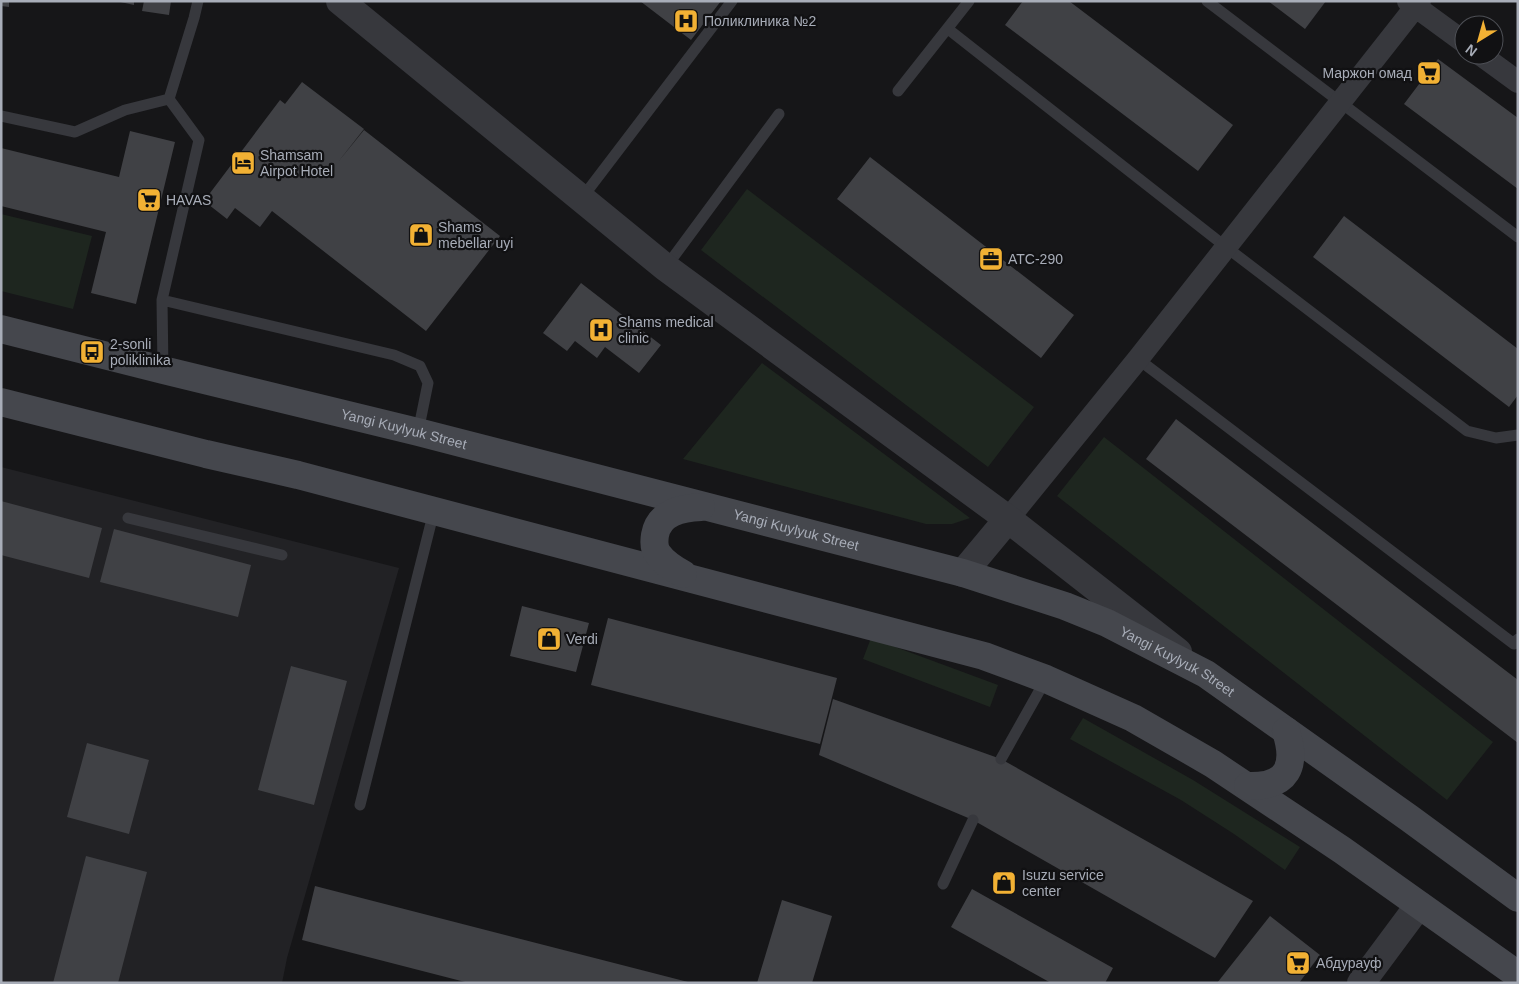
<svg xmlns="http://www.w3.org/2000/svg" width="1519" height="984" viewBox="0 0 1519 984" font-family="Helvetica,sans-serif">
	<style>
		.built { fill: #222225 }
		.green { fill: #1e261f }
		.building { fill: #404145 }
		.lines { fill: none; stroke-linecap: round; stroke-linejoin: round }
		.service { stroke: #37383d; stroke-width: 11 }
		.minor { stroke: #37383d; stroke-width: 22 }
		.tertiary { stroke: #37383d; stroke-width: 28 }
		.secondary { stroke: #45474d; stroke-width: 28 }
		.labels { text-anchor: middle; stroke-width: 4.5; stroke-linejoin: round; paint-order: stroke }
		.poi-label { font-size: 14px; fill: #a8adb8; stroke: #111113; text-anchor: start }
		.street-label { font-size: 14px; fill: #a8adb8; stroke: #111113 }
	</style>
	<rect width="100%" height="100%" fill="#161618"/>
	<path class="built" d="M1,467L399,568L287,958L282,983H1Z"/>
	<path class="green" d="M747,189L1034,407L988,467L701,250Z
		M1,214L92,236L73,309L1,291Z
		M762,363L970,518L952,524H926L683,459Z
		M1104,437L1493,742L1447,800L1057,496Z
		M871,638L998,685L990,707L863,659Z
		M1083,718L1193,780L1300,847L1285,870L1234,834L1181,800L1070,739Z"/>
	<path class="building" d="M1,1H9V7L1,6Z
		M116,1H134V5Z
		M144,1H171L169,15L142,11Z
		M640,1H721L691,40Z
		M1023,1H1069L1233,125L1198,171L1005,25Z
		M1268,1H1326L1305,29Z
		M1438,59L1518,118V189L1404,104Z
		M302,82L364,129L338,162L364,130L500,236L426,331L272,211L260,227L235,208L227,219L204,201L280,100L285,104Z
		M130,131L175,142L136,304L91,293L106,232L1,206V148L119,177Z
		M870,157L1074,315L1041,358L837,199Z
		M1344,216L1518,349V395L1509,407L1313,257Z
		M581,283L661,345L639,373L605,347L597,358L575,341L567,351L543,333Z
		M1176,419L1518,680V743L1146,459Z
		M1,501L102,528L89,578L1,555Z
		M114,529L251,565L238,617L100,582Z
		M522,606L589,623L576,672L510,656Z
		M608,618L837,678L820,744L591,685Z
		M291,666L347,681L314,805L258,790Z
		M833,699L1001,759L1253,901L1215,958L973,820L819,755Z
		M87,743L149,760L129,834L67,817Z
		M86,856L147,872L118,983H53Z
		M315,886L688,982V983H469L302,940Z
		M972,889L1113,968L1105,983H1051L951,927Z
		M782,900L832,916L812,983H757Z
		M1270,916L1320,955L1299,983H1217Z"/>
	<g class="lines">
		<path class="service" d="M1207,1L1518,237
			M948,29L1226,247L1467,431L1496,438L1518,435
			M898,91L969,1
			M1,116L75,132L125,110L169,99L194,18L198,1
			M582,198L732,1
			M666,267L779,114
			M162,300L199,140L169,99
			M1138,359L1514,644L1518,639
			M163,370L162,300L394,355L420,366L428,383L418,432
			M128,518L282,555
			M1001,759L1046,679
			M360,805L434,511
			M943,884L973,820"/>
		<path class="minor" d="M1408,1L1464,42
			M1481,55L1518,82
			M1008,519L1138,359L1420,1"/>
		<path class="tertiary" d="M340,1L665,267L1008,519L1178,652
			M963,573L1008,519
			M1361,983L1419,905"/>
		<g class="secondary">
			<path id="s1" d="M1,329L163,370L418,432L963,573L1065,606L1107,623L1206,674L1409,818L1518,898"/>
			<path d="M1,402L206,454L298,475L984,656L1046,679L1133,718L1213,764L1342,850L1518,975"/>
			<path d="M683,574C674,569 664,563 658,554C654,549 654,541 655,535C659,512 682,508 701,507"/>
			<path d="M1248,786C1288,787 1297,766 1286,731"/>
		</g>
	</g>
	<defs>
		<symbol id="hospital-square" viewBox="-11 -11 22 22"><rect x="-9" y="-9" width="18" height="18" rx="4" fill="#f2b134" stroke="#111113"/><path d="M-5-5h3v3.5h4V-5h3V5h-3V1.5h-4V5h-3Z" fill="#111"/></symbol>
		<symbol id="supermarket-square" viewBox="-11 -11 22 22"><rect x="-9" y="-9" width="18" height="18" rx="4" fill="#f2b134" stroke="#111113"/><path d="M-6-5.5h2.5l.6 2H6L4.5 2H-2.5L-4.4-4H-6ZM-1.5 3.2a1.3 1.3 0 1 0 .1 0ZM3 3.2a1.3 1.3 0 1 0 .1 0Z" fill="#111"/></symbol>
		<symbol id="hotel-square" viewBox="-11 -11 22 22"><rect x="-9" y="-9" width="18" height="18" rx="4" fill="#f2b134" stroke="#111113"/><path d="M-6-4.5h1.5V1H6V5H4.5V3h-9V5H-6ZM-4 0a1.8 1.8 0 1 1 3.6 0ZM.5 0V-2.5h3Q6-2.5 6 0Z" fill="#111"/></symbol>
		<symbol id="shop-square" viewBox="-11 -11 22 22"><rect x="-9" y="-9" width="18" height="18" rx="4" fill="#f2b134" stroke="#111113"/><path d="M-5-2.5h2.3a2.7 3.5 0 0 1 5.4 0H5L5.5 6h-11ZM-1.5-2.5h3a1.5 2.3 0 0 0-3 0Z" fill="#111"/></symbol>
		<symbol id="office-square" viewBox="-11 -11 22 22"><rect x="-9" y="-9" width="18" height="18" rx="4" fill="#f2b134" stroke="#111113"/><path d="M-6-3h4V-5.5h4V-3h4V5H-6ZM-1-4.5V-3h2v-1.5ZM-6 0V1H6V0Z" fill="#111"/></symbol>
		<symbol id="bus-square" viewBox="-11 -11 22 22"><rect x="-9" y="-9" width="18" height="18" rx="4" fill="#f2b134" stroke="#111113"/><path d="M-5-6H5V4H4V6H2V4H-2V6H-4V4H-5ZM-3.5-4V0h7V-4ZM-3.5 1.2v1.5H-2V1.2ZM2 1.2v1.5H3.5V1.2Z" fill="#111"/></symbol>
	</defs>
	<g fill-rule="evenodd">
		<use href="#hospital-square" x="672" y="7" width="28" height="28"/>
		<use href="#supermarket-square" x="1415" y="59" width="28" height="28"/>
		<use href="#hotel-square" x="229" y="149" width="28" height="28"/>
		<use href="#supermarket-square" x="135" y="186" width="28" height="28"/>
		<use href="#shop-square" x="407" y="221" width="28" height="28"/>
		<use href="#office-square" x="977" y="245" width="28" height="28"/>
		<use href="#hospital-square" x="587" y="316" width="28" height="28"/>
		<use href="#bus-square" x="78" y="338" width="28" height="28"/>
		<use href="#shop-square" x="535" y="625" width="28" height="28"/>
		<use href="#shop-square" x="990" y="869" width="28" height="28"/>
		<use href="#supermarket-square" x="1284" y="949" width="28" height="28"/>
	</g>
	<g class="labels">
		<g class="poi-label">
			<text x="704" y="26">Поликлиника №2</text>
			<text x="1412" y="78" text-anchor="end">Маржон омад</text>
			<text x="260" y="160">Shamsam<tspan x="260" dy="16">Airpot Hotel</tspan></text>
			<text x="166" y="205">HAVAS</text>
			<text x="438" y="232">Shams<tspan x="438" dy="16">mebellar uyi</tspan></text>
			<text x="1008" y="264">ATC-290</text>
			<text x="618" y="327">Shams medical<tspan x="618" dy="16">clinic</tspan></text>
			<text x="110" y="349">2-sonli<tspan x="110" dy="16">poliklinika</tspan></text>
			<text x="566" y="644">Verdi</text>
			<text x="1022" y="880">Isuzu service<tspan x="1022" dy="16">center</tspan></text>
			<text x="1316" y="968">Абдурауф</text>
		</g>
		<g class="street-label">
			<text dy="5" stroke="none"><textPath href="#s1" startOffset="415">Yangi Kuylyuk Street</textPath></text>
			<text dy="5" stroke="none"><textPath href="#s1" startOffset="820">Yangi Kuylyuk Street</textPath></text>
			<text dy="5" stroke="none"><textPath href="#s1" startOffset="1225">Yangi Kuylyuk Street</textPath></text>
		</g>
	</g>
	<rect width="1519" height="984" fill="none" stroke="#a8adb8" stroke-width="5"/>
	<g transform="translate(1479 40) rotate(217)"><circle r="24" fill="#111113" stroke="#4d4f55"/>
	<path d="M0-4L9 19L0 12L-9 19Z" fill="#f2b134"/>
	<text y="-8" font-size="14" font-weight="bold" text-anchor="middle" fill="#a8adb8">N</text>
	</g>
</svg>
